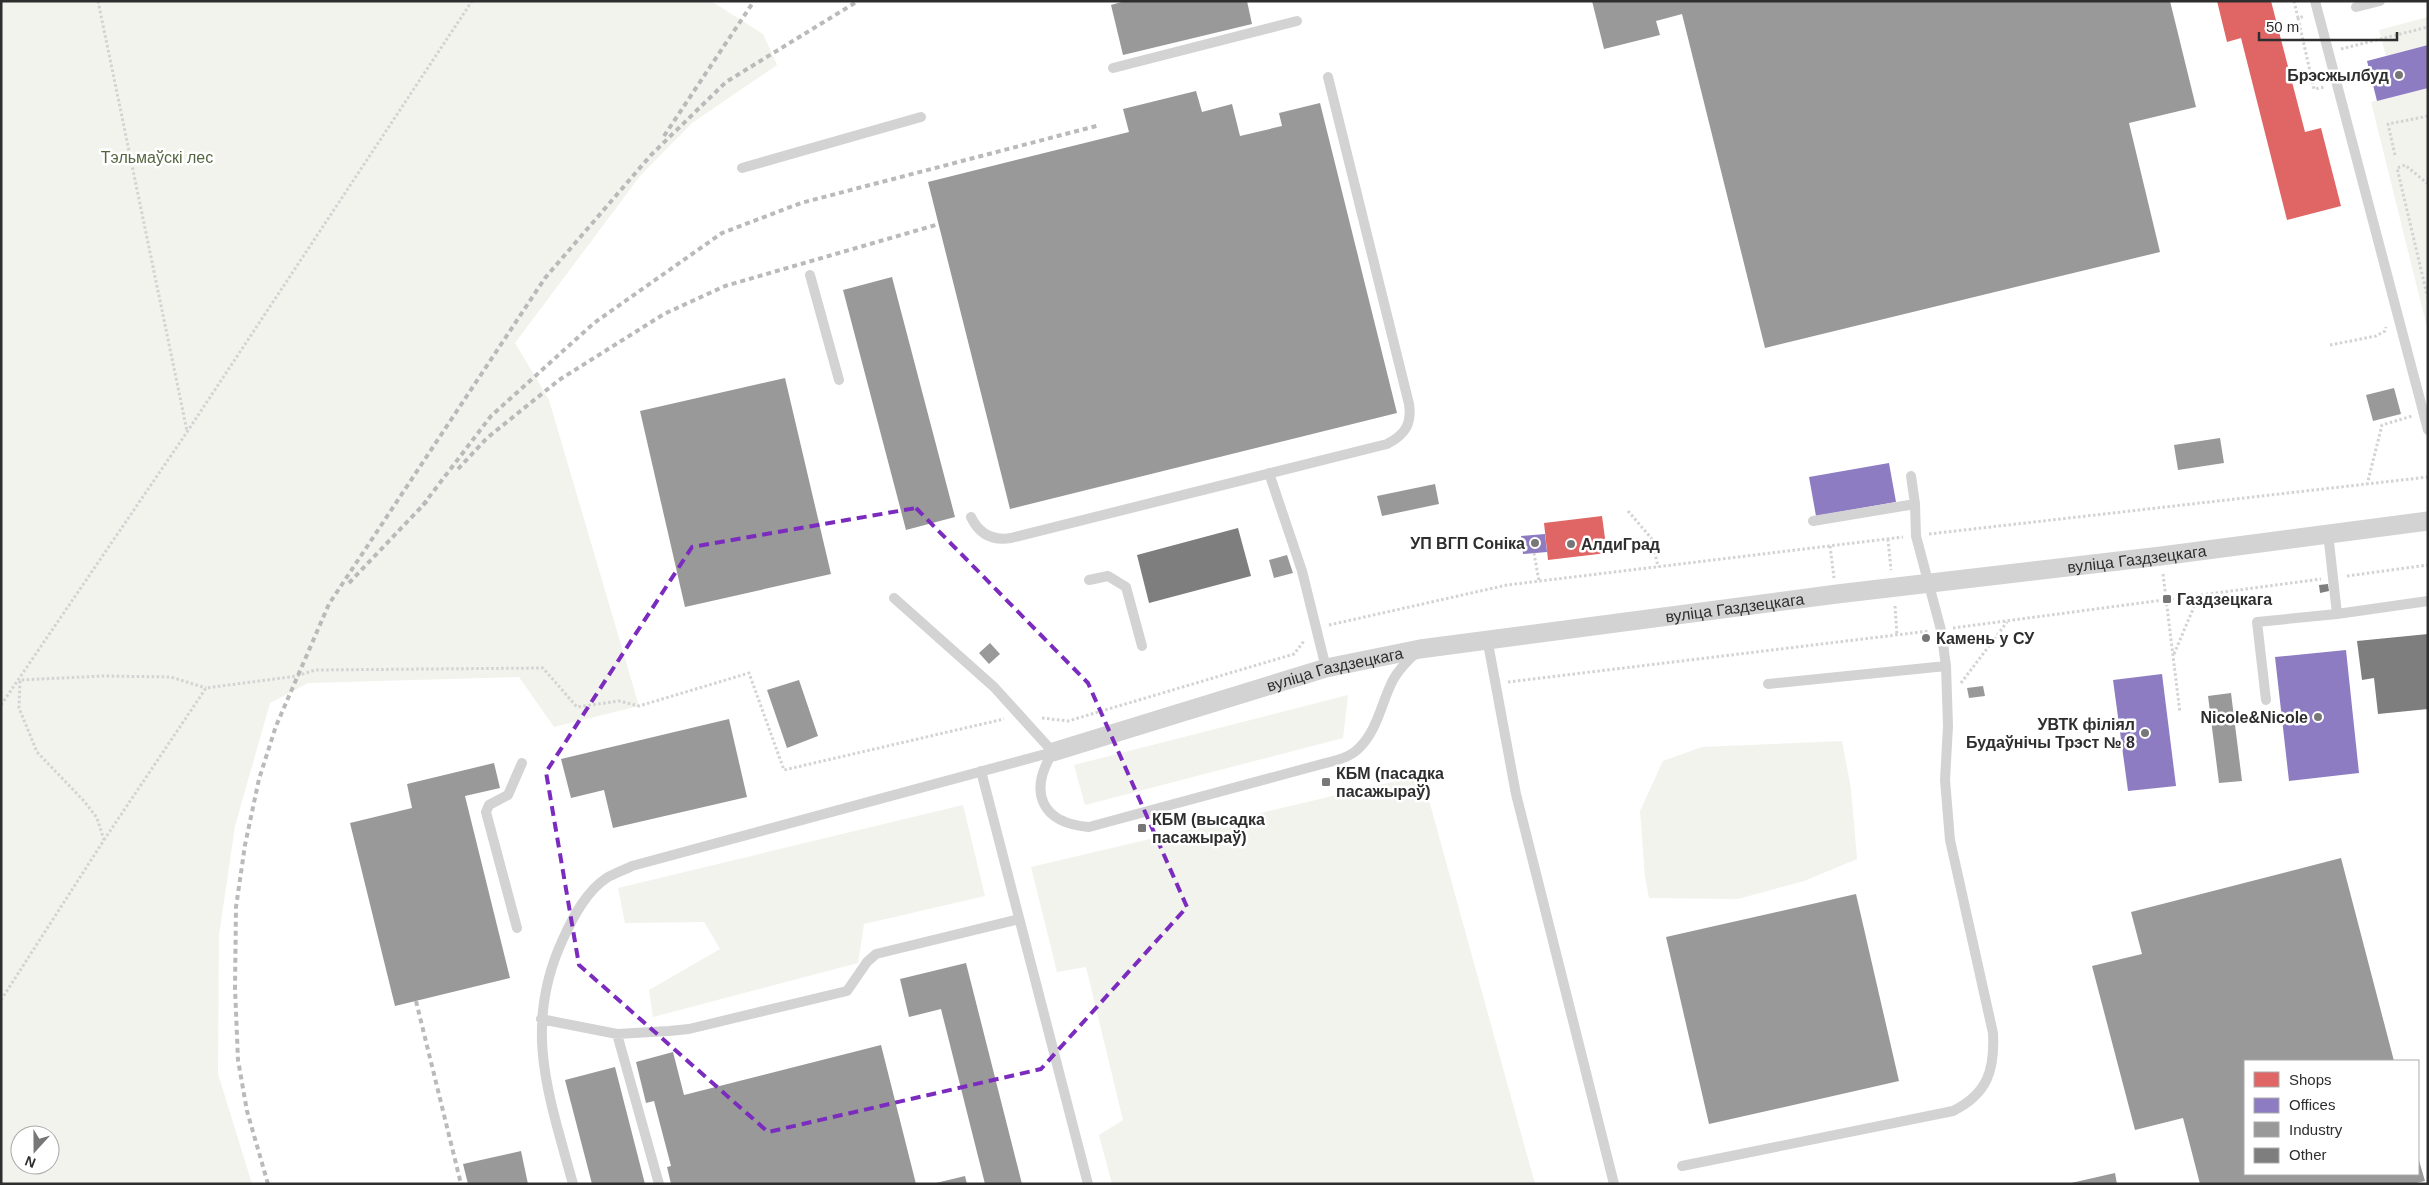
<svg xmlns="http://www.w3.org/2000/svg" width="2429" height="1185" viewBox="0 0 2429 1185" font-family="Helvetica,sans-serif">
	<style>
		.green { fill: #f1f3ec; fill-rule: evenodd }
		.shops { fill: #e06666 }
		.offices { fill: #8e7cc3 }
		.industry { fill: #999 }
		.building { fill: #7e7e7e }
		.lines { fill: none; stroke-linecap: round; stroke-linejoin: round }
		.path { stroke: #d3d3d3; stroke-width: 3; stroke-dasharray: 2.5 2.5; stroke-linecap: butt }
		.service { stroke: #d3d3d3; stroke-width: 10 }
		.minor { stroke: #d3d3d3; stroke-width: 19 }
		.rail { stroke: #bababa; stroke-width: 4; stroke-dasharray: 5 4; stroke-linecap: butt }
		.marked { fill: none; stroke: #7b2cbf; stroke-width: 4; stroke-dasharray: 10 6; stroke-linejoin: round }
		.poi-dot { fill: #777; stroke: #fff; stroke-width: 2 }
		.labels { text-anchor: middle; stroke-width: 5; stroke-linejoin: round; paint-order: stroke }
		.poi-label { font-size: 16px; font-weight: bold; fill: #2e2e2e; stroke: #fff; text-anchor: start }
		.park-label { font-size: 16px; fill: #546640; stroke: #fff }
		.street-label { font-size: 16px; fill: #2e2e2e; stroke: #fff }
	</style>
	<rect width="100%" height="100%" fill="#fff"/>
	<path class="green" d="M1,1H711L763,34L777,65L692,123L640,176L515,343L549,400L639,706L554,727L519,677L308,683L270,703L235,826L219,935L218,1074L252,1184H1ZM20,1135H50V1165H20Z
		M2428,17V45L2386,56L2379,30Z
		M2428,88V331L2371,102Z
		M1348,695L1343,738L1085,805L1074,765Z
		M1842,741L1851,789L1857,859L1804,881L1738,899L1649,898L1645,877L1640,811L1663,761L1702,747Z
		M1422,775L1535,1184H1112L1099,1135L1123,1120L1086,967L1057,972L1031,867Z
		M963,805L985,896L864,924L858,963L653,1017L649,990L720,949L704,922L625,923L618,888Z"/>
	<path class="shops" d="M2217,1H2271L2305,132L2321,128L2341,206L2287,220L2241,38L2227,42Z
		M1602,516L1607,553L1548,560L1544,523Z"/>
	<path class="offices" d="M2428,45V88L2377,101L2367,61Z
		M1889,463L1896,502L1816,516L1809,477Z
		M1545,534L1547,552L1523,554L1521,536Z
		M2346,650L2359,773L2289,781L2275,657Z
		M2162,674L2176,786L2128,791L2113,680Z"/>
	<path class="industry" d="M1125,1H1247L1252,24L1123,55L1111,5Z
		M1592,1H2170L2196,107L2129,123L2160,252L1765,348L1682,14L1656,21L1660,35L1604,49Z
		M1196,91L1202,112L1232,104L1240,136L1282,126L1279,113L1320,103L1397,413L1010,509L928,182L1129,132L1123,109Z
		M892,277L955,517L906,530L843,290Z
		M785,378L831,574L685,607L640,411Z
		M2394,388L2401,414L2373,421L2366,395Z
		M2220,438L2224,463L2178,470L2174,445Z
		M1435,484L1439,504L1382,516L1377,496Z
		M1287,555L1293,573L1274,578L1269,560Z
		M990,643L1000,654L989,664L979,653Z
		M799,680L818,736L787,748L767,690Z
		M1983,686L1985,696L1969,698L1967,688Z
		M2231,693L2242,781L2219,783L2208,696Z
		M729,719L747,797L613,828L604,790L571,798L561,759Z
		M494,763L500,788L465,796L510,978L395,1006L350,823L412,808L407,784Z
		M2341,858L2394,1061H2245V1174H2418V1157L2425,1181L2412,1184H2200L2183,1118L2135,1130L2092,966L2142,954L2131,912Z
		M1856,894L1899,1081L1709,1124L1666,937Z
		M966,963L1022,1184H985L941,1009L909,1017L900,979Z
		M881,1045L916,1184H671L667,1167L671,1166L654,1101L646,1103L636,1062L673,1052L684,1095Z
		M615,1067L645,1184H592L565,1080Z
		M521,1151L528,1184H468L463,1164Z
		M2115,1173L2117,1184H2071V1183Z
		M965,1176L967,1184H936V1183Z"/>
	<path class="building" d="M1238,528L1251,576L1149,603L1137,555Z
		M2328,584L2329,591L2320,593L2319,585Z
		M2428,634V709L2378,714L2374,678L2362,680L2357,641Z"/>
	<g class="lines">
		<path class="path" d="M98,1L187,431
			M2294,1L2298,18L2305,16
			M2298,18L2314,89L2325,87
			M2341,49L2428,27
			M2395,155L2388,124L2428,116
			M2428,184L2405,165L2397,168L2428,299
			M2330,345L2376,336L2385,331L2386,327
			M2367,485L2382,425L2412,416
			M1628,511L1652,539L1658,567
			M1929,534L2428,477
			M1888,539L1891,570
			M1830,546L1834,578
			M1534,553L1539,581
			M2163,574L2180,713
			M2347,576L2428,565
			M1895,606L1897,635
			M1329,625L1507,585L1903,537
			M1953,628L2321,579
			M2174,654L2199,595
			M1508,682L1929,631
			M1961,683L2007,622
			M1,705L187,432L472,1
			M1042,718L1068,721L1294,654L1304,641
			M104,840L206,688L297,676L315,670L543,668L577,707L619,701L639,706L749,673L784,770L1004,719
			M1,1000L104,840L97,818L84,801L37,752L19,708L20,680L104,676L171,677L206,688"/>
		<path class="service" d="M2315,1L2428,430
			M2356,7L2380,1
			M1113,68L1297,21
			M742,168L921,117
			M810,275L839,380
			M1269,473L1302,571L1326,668
			M971,517C979,534 992,541 1011,538L1387,444C1405,435 1412,424 1409,404L1328,77
			M1813,521L1915,504
			M2328,533L2337,614L2428,601
			M1089,580L1108,576L1126,587L1142,646
			M894,598L994,687L1053,752
			M1487,638L1516,794L1614,1184
			M1768,684L1946,666
			M2266,700L2257,622L2337,614
			M1053,752C1028,792 1041,823 1089,827L1322,764C1334,761 1349,758 1358,749C1378,730 1381,703 1393,680C1399,669 1407,661 1416,653
			M981,771L1088,1184
			M517,928L486,812L489,805L508,795L522,763
			M541,1019L617,1034L669,1031L689,1029L847,991L867,962L876,954L1019,919
			M617,1034L659,1184
			M1682,1166L1953,1111C1987,1094 1995,1071 1993,1033L1950,840L1945,780L1948,726L1946,666L1941,630L1916,536L1915,504L1911,476
			M573,1184C549,1096 522,1027 563,939C573,917 587,890 608,877C615,873 624,870 632,866L1053,752"/>
		<path class="minor" id="s1" d="M1053,752L1326,668L1420,649L1837,594L2161,556L2428,521"/>
		<path class="rail" d="M664,136L754,1
			M458,469L487,438L559,380L664,314L725,286L939,224
			M423,505L491,416L594,323L722,233L801,203L1100,125
			M349,583L427,501
			M416,1001L461,1184
			M268,1184L247,1111L238,1060L235,988L236,907L245,845L259,779L276,726L329,604L545,278L651,155L726,82L858,1"/>
	</g>
	<path class="marked" d="M916,508L1088,683L1187,907L1041,1069L768,1132L579,965L546,772L692,547Z"/>
	<g class="poi-dot">
		<circle cx="2399" cy="75" r="5"/>
		<circle cx="1535" cy="543" r="5"/>
		<circle cx="1571" cy="544" r="5"/>
		<rect x="2162" y="594" width="10" height="10" rx="2.5"/>
		<circle cx="1926" cy="638" r="5"/>
		<circle cx="2318" cy="717" r="5"/>
		<circle cx="2145" cy="733" r="5"/>
		<rect x="1321" y="777" width="10" height="10" rx="2.5"/>
		<rect x="1137" y="823" width="10" height="10" rx="2.5"/>
	</g>
	<g class="labels">
		<g class="poi-label">
			<text x="2389" y="81" text-anchor="end">Брэсжылбуд</text>
			<text x="1525" y="549" text-anchor="end">УП ВГП Соніка</text>
			<text x="1581" y="550">АлдиГрад</text>
			<text x="2177" y="605">Газдзецкага</text>
			<text x="1936" y="644">Камень у СУ</text>
			<text x="2308" y="723" text-anchor="end">Nicole&amp;Nicole</text>
			<text x="2135" y="730" text-anchor="end">УВТК філіял<tspan x="2135" dy="18">Будаўнічы Трэст № 8</tspan></text>
			<text x="1336" y="779">КБМ (пасадка<tspan x="1336" dy="18">пасажыраў)</tspan></text>
			<text x="1152" y="825">КБМ (высадка<tspan x="1152" dy="18">пасажыраў)</tspan></text>
		</g>
		<g class="park-label">
			<text x="157" y="163">Тэльмаўскі лес</text>
		</g>
		<g class="street-label">
			<text dy="6" stroke="none"><textPath href="#s1" startOffset="1104">вуліца Газдзецкага</textPath></text>
			<text dy="6" stroke="none"><textPath href="#s1" startOffset="699">вуліца Газдзецкага</textPath></text>
			<text dy="6" stroke="none"><textPath href="#s1" startOffset="294">вуліца Газдзецкага</textPath></text>
		</g>
	</g>
	<rect width="2429" height="1185" fill="none" stroke="#2e2e2e" stroke-width="5"/>
	<rect x="2244" y="1060" width="175" height="115" fill="#ffffff" stroke="#ababab"/>
	<rect x="2254" y="1072" width="25" height="15" fill="#e06666" stroke="#ababab"/>
	<text x="2289" y="1085" font-size="15" fill="#2e2e2e">Shops</text>
	<rect x="2254" y="1098" width="25" height="15" fill="#8e7cc3" stroke="#ababab"/>
	<text x="2289" y="1110" font-size="15" fill="#2e2e2e">Offices</text>
	<rect x="2254" y="1122" width="25" height="15" fill="#999999" stroke="#ababab"/>
	<text x="2289" y="1135" font-size="15" fill="#2e2e2e">Industry</text>
	<rect x="2254" y="1148" width="25" height="15" fill="#7e7e7e" stroke="#ababab"/>
	<text x="2289" y="1160" font-size="15" fill="#2e2e2e">Other</text>
	<g transform="translate(35 1150) rotate(201)"><circle r="24" fill="#ffffff" stroke="#ababab"/>
	<path d="M0-4L9 19L0 12L-9 19Z" fill="#777777"/>
	<text y="-8" font-size="14" font-weight="bold" text-anchor="middle" fill="#2e2e2e">N</text>
	</g>
	<path d="M2259 32v8h138v-8" fill="none" stroke="#2e2e2e" stroke-width="2.5"/>
	<text x="2266" y="32" font-size="15" fill="#2e2e2e" stroke="#ffffff" stroke-width="4" paint-order="stroke">50 m</text>
</svg>
